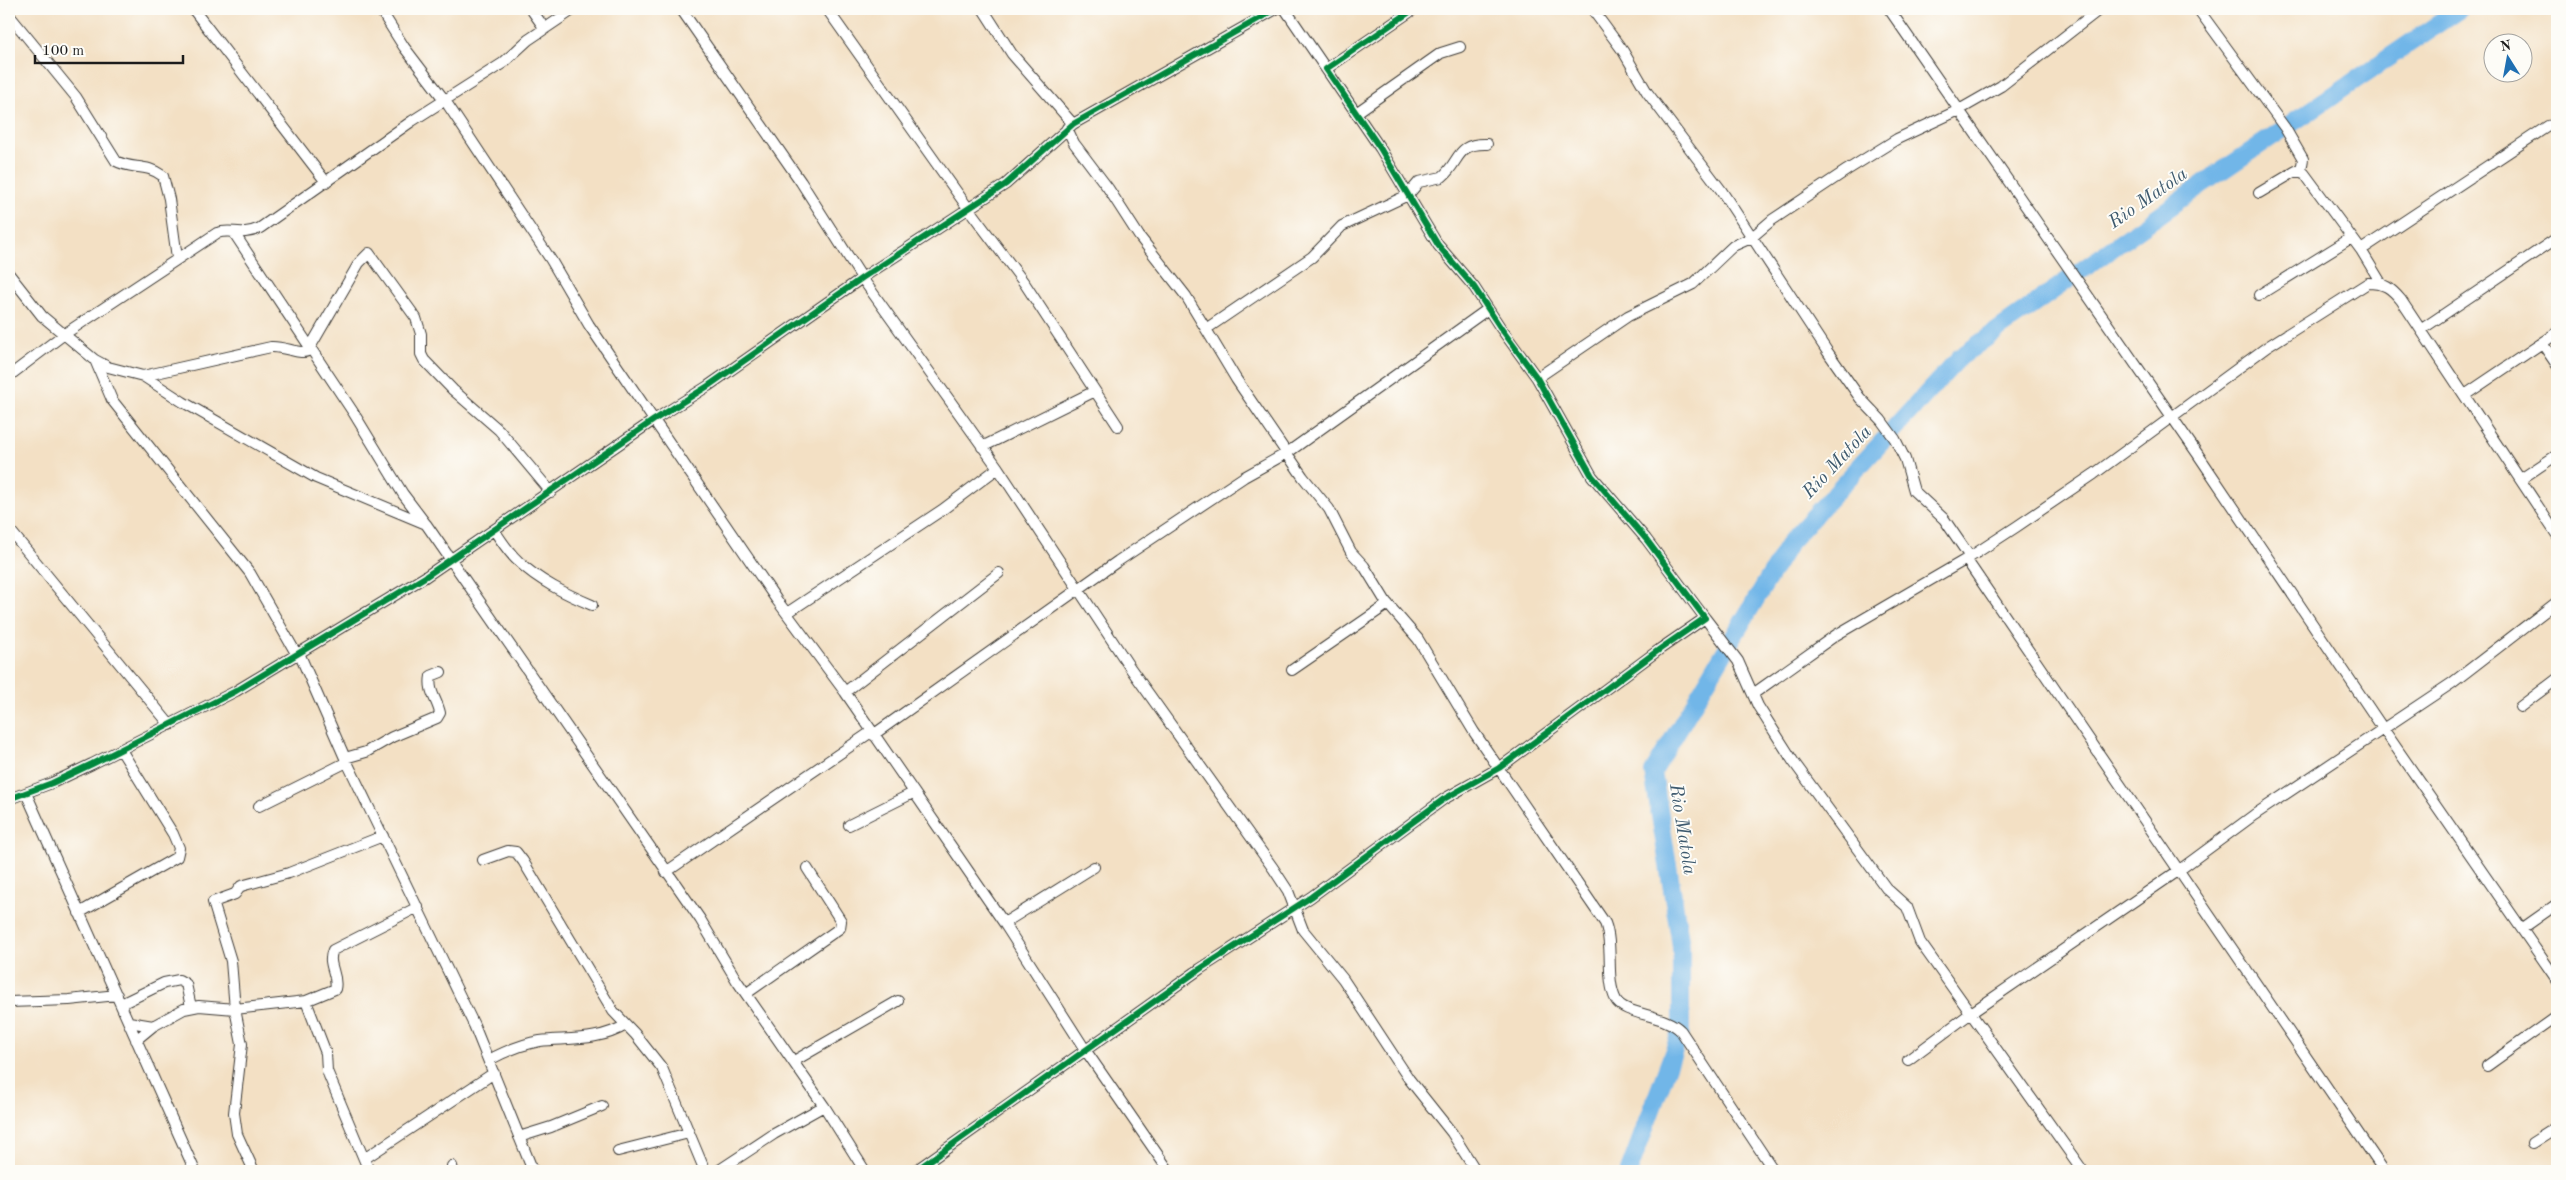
<svg xmlns="http://www.w3.org/2000/svg" width="2566" height="1180" viewBox="0 0 2566 1180" font-family="'Old Standard TT',serif">
	<style>
		.lines { fill: none; stroke-linecap: round; stroke-linejoin: round }
		.river { stroke: #71b6e8; stroke-width: 18 }
		.street-casing { stroke: #3c3935; stroke-width: 12 }
		.street { stroke: #fff; stroke-width: 10 }
		.cycleway-casing { stroke: #fdfcf7; stroke-width: 9 }
		.cycleway { stroke: #00873e; stroke-width: 6 }
		.labels { text-anchor: middle; stroke-width: 4; stroke-linejoin: round; paint-order: stroke }
		.water-label { font-size: 19px; font-style: italic; fill: #3e5a6e; stroke: #fdfcf7 }
	</style>
	<rect width="100%" height="100%" fill="#fdfcf7"/>
	<filter id="ink" filterUnits="userSpaceOnUse"><feTurbulence type="fractalNoise" baseFrequency=".02" numOctaves="2"/><feDisplacementMap in="SourceGraphic" scale="10" xChannelSelector="R" yChannelSelector="G"/><feConvolveMatrix kernelMatrix="1 2 1 2 8 2 1 2 1" color-interpolation-filters="sRGB"/></filter>
	<filter id="wash" filterUnits="userSpaceOnUse"><feTurbulence type="fractalNoise" baseFrequency=".0096" numOctaves="4" result="noise"/><feDisplacementMap in="SourceGraphic" scale="20" xChannelSelector="R" yChannelSelector="G"/><feGaussianBlur stdDeviation="1.12" result="paint"/><feColorMatrix in="noise" values="0 0 0 0 0 0 0 0 0 0 0 0 0 0 0 0 0 1.4 0 .05"/><feComposite in="paint" operator="in"/></filter>
	<g filter="url(#wash)">
		<rect width="100%" height="100%" fill="#f3e0c4"/>
		<g class="lines">
			<path class="river" d="M1629,1171L1681,1031V946L1653,772L1790,542L1960,357L2204,183L2460,9"/>
		</g>
	</g>
	<g filter="url(#ink)">
		<g class="lines">
			<defs>
				<path id="street" d="M193,9L326,182
					M380,9L404,47L446,102L551,260L589,325L776,599L845,692L1004,923L1086,1051L1169,1171
					M531,9L545,29
					M681,9L801,182L862,278L998,468L1131,669L1273,868L1288,891L1303,930L1343,979L1409,1079L1452,1133L1476,1171
					M827,9L968,208L1025,284L1118,426
					M983,9L1012,54L1073,124
					M1285,9L1326,69
					M1592,9L1623,51L1647,92L1721,190L1827,351L1860,398L1881,420L1895,439L1905,459L1914,491L1944,519L1970,557
					M1889,9L2197,453L2384,730L2557,980
					M2198,9L2285,128L2303,159L2301,171
					M9,15L76,97L116,161C132,170 146,163 163,176L169,199L177,258
					M1356,113L1441,53L1460,47
					M1067,128L1074,143L1108,188L1139,236L1186,296L1236,379L1303,477L1329,509L1351,552L1364,566L1386,602L1418,639L1474,732L1605,923C1614,946 1605,979 1616,1000C1624,1015 1665,1014 1681,1031L1774,1171
					M2259,193L2296,171L2304,173L2361,250L2381,283
					M234,233L353,412L403,494L425,523
					M2361,250L2548,126L2557,124
					M9,274L42,316L95,360L108,367L143,376L183,402L316,478L426,524L700,919L737,981L824,1106L865,1171
					M2259,295L2351,238
					M1206,329L1312,257L1342,226L1408,195L1419,182L1442,177C1461,161 1455,143 1487,144
					M2422,329L2557,238
					M2542,343L2557,365
					M95,360L112,400L250,573L297,655
					M9,376L63,335L217,233C232,228 240,237 260,228L412,121L503,63L528,40L574,9
					M143,376L271,347C284,346 299,355 308,351L359,263L369,253L416,318L421,334V354L424,360L453,390L499,430L551,492
					M1537,378L1628,316L1693,284L1733,246L1751,238L1772,220L1847,170L1897,139L1959,110L2001,86L2100,9
					M2465,395L2557,333
					M982,447L1095,391
					M2521,479L2557,455
					M9,529L170,725
					M494,530C501,540 508,552 518,561C539,581 566,594 592,605
					M1966,559L2384,1171
					M787,613L942,510L998,468
					M1705,618L1738,661L1758,706L1793,761L1886,888L1907,907L1920,942L2083,1171
					M299,653L345,758L474,1025L533,1171
					M1292,670L1388,604
					M845,692L999,573
					M1753,694L1836,635L1970,557L2016,527L2094,474L2267,347L2368,283C2385,283 2391,288 2401,300L2557,535
					M2520,707L2557,679
					M873,735L1118,561L1244,477L1287,453L1488,309
					M345,758L366,752L392,737L437,718L440,713C437,699 428,692 431,676L441,672
					M26,793L195,1171
					M9,799L52,783L92,764L236,691L425,577L654,420L708,386L862,278L1006,184L1073,124L1276,9
					M259,806L347,762
					M849,825L913,793
					M483,860L508,851L516,852L523,861L613,1011L635,1034L662,1068L705,1171
					M666,872L871,732
					M79,913L177,857L179,848L173,834L121,750
					M1004,923L1094,867
					M2523,928L2557,904
					M747,993L840,928L841,921L807,868
					M9,1002L69,1000L117,995
					M121,1004L164,983L179,980L186,984L191,1007
					M129,1022L153,1026
					M136,1040L153,1026L184,1009L199,1006L235,1009L306,1001
					M489,1060C506,1051 522,1044 540,1041C571,1038 599,1041 626,1025
					M1908,1060L1971,1013L2178,871L2254,815L2452,683L2557,602
					M794,1061L898,1001
					M2487,1066L2557,1016
					M519,1137L551,1127L602,1106
					M2532,1143L2557,1127
					M618,1151L689,1133
					M364,1159L494,1073
					M452,1166L453,1171
					M254,1171L237,1134L234,1113L242,1044L235,1009L231,961L213,902L235,894L241,886L289,873L383,836
					M369,1171L327,1071L326,1053L306,1001L335,989C339,975 326,964 333,950L418,907
					M718,1171L774,1134L824,1106
					M915,1171L1200,969L1311,897L1444,799L1499,768L1660,649L1705,618L1646,539L1592,476L1537,378L1500,327L1474,287L1438,245L1380,148L1326,69L1414,9"/>
			</defs>
			<use href="#street" class="street-casing"/>
			<use href="#street" class="street"/>
			<defs>
				<path id="cycleway" d="M9,799L52,783L92,764L236,691L425,577L654,420L708,386L862,278L1006,184L1073,124L1276,9
					M915,1171L1200,969L1311,897L1444,799L1499,768L1660,649L1705,618L1646,539L1592,476L1537,378L1500,327L1474,287L1438,245L1380,148L1326,69L1414,9"/>
			</defs>
			<use href="#cycleway" class="cycleway-casing"/>
			<use href="#cycleway" class="cycleway"/>
		</g>
	</g>
	<g class="labels">
		<g class="water-label">
			<text transform="translate(2147 197) rotate(-35)" y="7">Rio Matola</text>
			<text transform="translate(1836 461) rotate(-47)" y="7">Rio Matola</text>
			<text transform="translate(1684 829) rotate(81)" y="7">Rio Matola</text>
		</g>
	</g>
	<rect width="2566" height="1180" fill="none" stroke="#fdfcf7" stroke-width="30"/>
	<g transform="translate(2508 58) rotate(349)"><circle r="24" fill="#fdfcf7" stroke="#a3a29f"/>
	<path d="M0-4L9 19L0 12L-9 19Z" fill="#1f6fb2"/>
	<text y="-8" font-size="14" font-weight="bold" text-anchor="middle" fill="#1c1c1c">N</text>
	</g>
	<path d="M35 55v8h148v-8" fill="none" stroke="#1c1c1c" stroke-width="2.5"/>
	<text x="42" y="55" font-size="15" fill="#1c1c1c" stroke="#fdfcf7" stroke-width="4" paint-order="stroke">100 m</text>
</svg>
